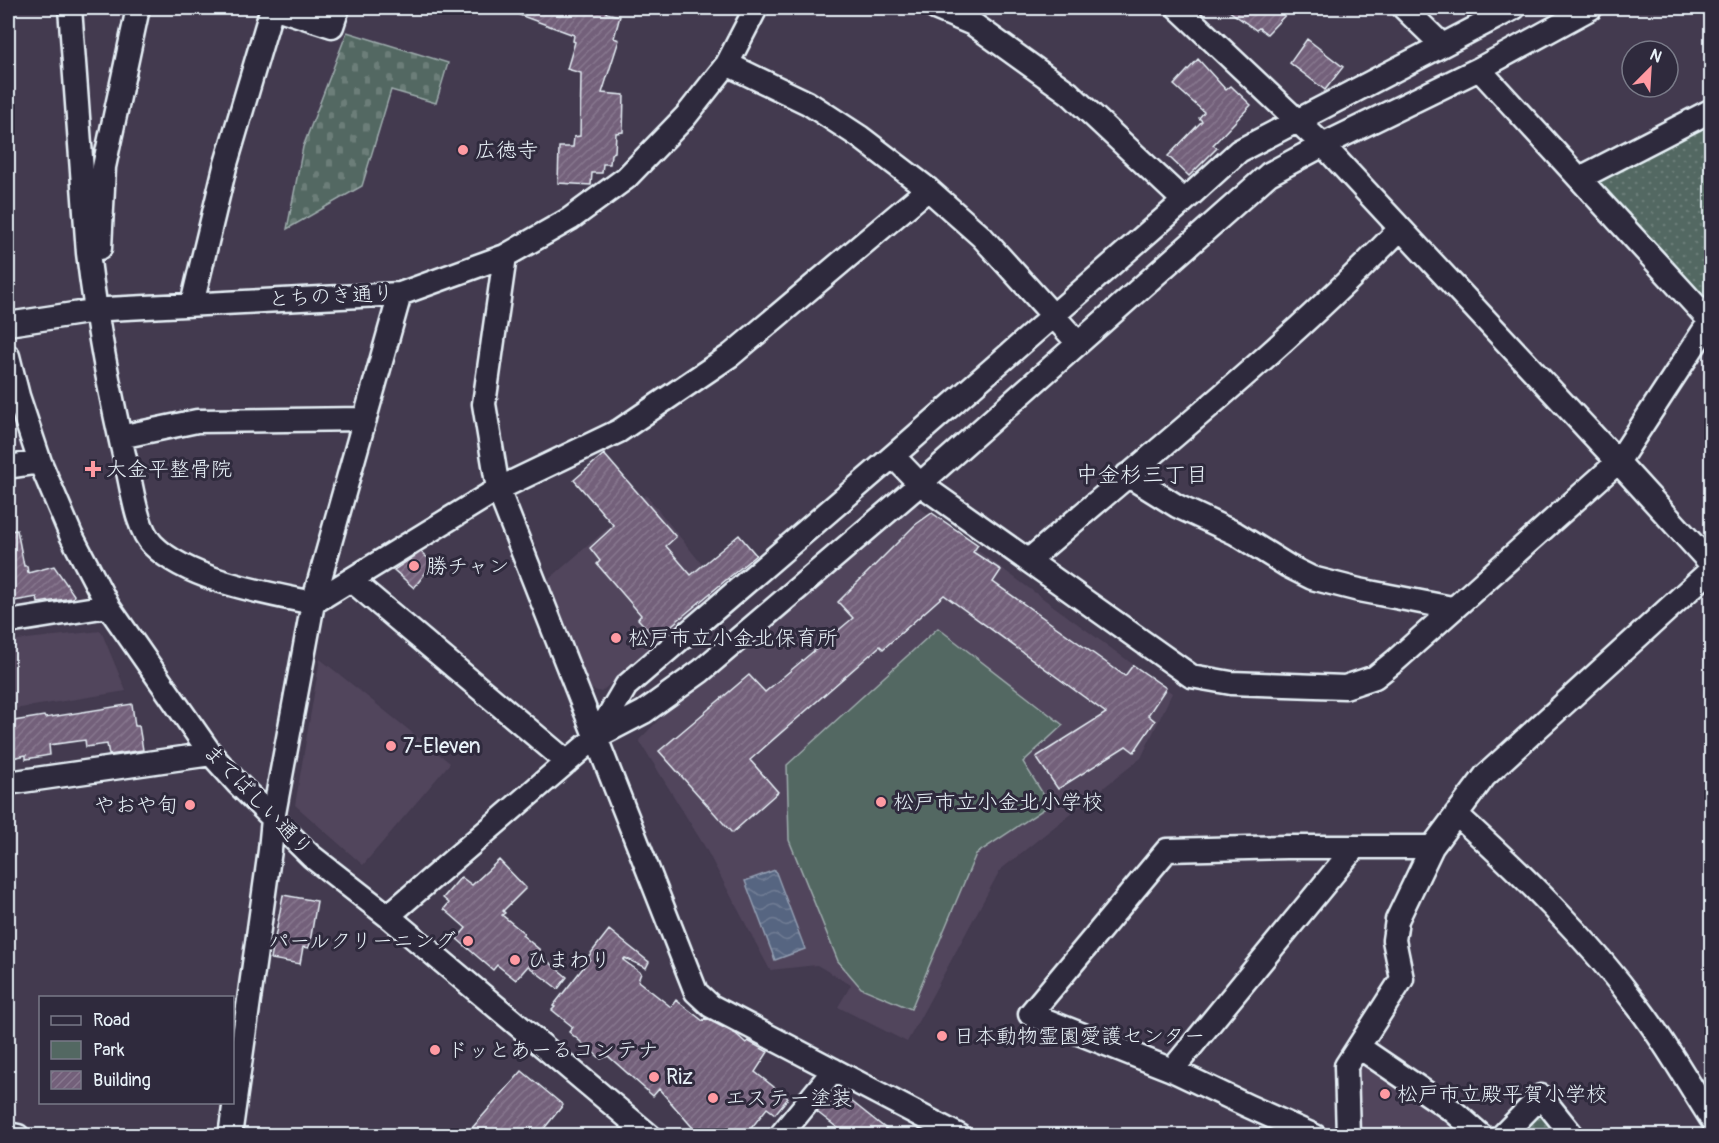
<svg xmlns="http://www.w3.org/2000/svg" width="1719" height="1143" viewBox="0 0 1719 1143" font-family="Pangolin,'Klee One',sans-serif">
	<style>
		.built { fill: #51455c }
		.green { fill: url(#green-dots); stroke: #9eacad; stroke-width: 1.5 }
		.cemetery { fill: url(#cemetery-stones); stroke: #9eacad; stroke-width: 1.5 }
		.pitch { fill: #536862; stroke: #9eacad; stroke-width: 1.5 }
		.water { fill: url(#water-waves); stroke: #919db1; stroke-width: 1.5 }
		.building { fill: url(#building-hatch); stroke: #e8f1f8; stroke-width: 1.5 }
		.lines { fill: none; stroke-linecap: round; stroke-linejoin: round }
		.minor-casing { stroke: #e8f1f8; stroke-width: 27 }
		.minor { stroke: #2f2a3d; stroke-width: 22 }
		.poi-dot { fill: #ff9aa2; stroke: #2f2a3d; stroke-width: 2 }
		.labels { text-anchor: middle; stroke-width: 6; stroke-linejoin: round; paint-order: stroke }
		.poi-label { font-size: 21px; fill: #e8f1f8; stroke: #2f2a3d; text-anchor: start }
		.street-label { font-size: 21px; fill: #e8f1f8; stroke: #2f2a3d }
		.neighbourhood-label { font-size: 22px; fill: #e8f1f8; stroke: #2f2a3d }
	</style>
	<defs>
		<pattern id="green-dots" width="8" height="8" patternUnits="userSpaceOnUse" patternTransform="scale(1.5)"><rect width="8" height="8" fill="#536862"/><path d="M2 2h.1M6 6h.1" fill="none" stroke="#6c7e79" stroke-width="1.8" stroke-linecap="round"/></pattern>
		<pattern id="cemetery-stones" width="16" height="16" patternUnits="userSpaceOnUse" patternTransform="scale(1.5)"><rect width="16" height="16" fill="#536862"/><path d="M2 7V4a2 2 0 0 1 4 0v3zM10 15v-3a2 2 0 0 1 4 0v3z" fill="#6c7e79"/></pattern>
		<pattern id="water-waves" width="16" height="10" patternUnits="userSpaceOnUse" patternTransform="scale(1.5)"><rect width="16" height="10" fill="#576581"/><path d="M0 5q4-4 8 0t8 0" fill="none" stroke="#6f7c94"/></pattern>
		<pattern id="building-hatch" width="6" height="6" patternUnits="userSpaceOnUse" patternTransform="scale(1.5)"><rect width="6" height="6" fill="#73607a"/><path d="M-1 1l2-2M0 6l6-6M5 7l2-2" fill="none" stroke="#87778e"/></pattern>
	</defs>
	<rect width="100%" height="100%" fill="#433a4f"/>
	<filter id="ink" filterUnits="userSpaceOnUse"><feTurbulence type="fractalNoise" baseFrequency=".0167" numOctaves="2"/><feDisplacementMap in="SourceGraphic" scale="12" xChannelSelector="R" yChannelSelector="G"/><feConvolveMatrix kernelMatrix="1 2 1 2 8 2 1 2 1" color-interpolation-filters="sRGB"/></filter>
	<g filter="url(#ink)">
		<path class="built" d="M646,495L721,588L601,692L588,688L547,581Z
			M913,503L1172,693L1141,758L1000,870L907,1042L838,1007L851,985L817,965L770,970L705,847L639,740L683,695Z
			M101,631L126,691L8,710V641Z
			M320,659L450,763L363,865L295,805Z
			M1361,1059L1395,1075L1461,1135H1355L1352,1070Z"/>
		<path class="green" d="M1711,123V299L1701,298L1598,182Z
			M1537,1112L1560,1135L1516,1136Z"/>
		<path class="cemetery" d="M347,32L448,63L436,103L391,90L362,186L287,229L303,147Z"/>
		<path class="pitch" d="M938,628L1063,725L1023,762L1050,805L976,854L911,1009L861,988L838,961L789,840L787,765Z"/>
		<path class="water" d="M775,870L805,949L775,960L745,881Z"/>
		<path class="building" d="M506,8H607L606,13L620,16L614,38L619,40L602,93L624,95L623,132L616,133L615,152L611,154L610,164H603L602,173H592L591,185L558,183L559,147H573L574,137L580,136L581,73L567,69L575,42L573,41L574,35L506,10Z
			M1225,8H1292L1267,34L1259,28L1256,30Z
			M1307,39L1343,67L1325,90L1290,63Z
			M1198,59L1226,90L1231,86L1251,105L1213,145L1217,148L1189,176L1168,156L1202,121L1199,118L1204,112L1174,85Z
			M604,454L676,537L666,546L691,575L739,535L756,555L660,635L654,628L650,632L638,619L641,615L597,564L600,561L590,548L614,526L574,480Z
			M932,513L978,545L973,552L1001,570L993,582L1125,676L1133,665L1166,688L1148,715L1155,721L1134,752L1126,746L1058,789L1036,757L1106,713L944,595L883,649L880,646L750,760L778,792L732,833L659,751L749,675L765,692L853,618L838,602L915,525Z
			M17,530L24,566H27L28,573L54,566L74,595L73,598L38,603L37,597L8,602V531Z
			M421,552L433,563L414,588L394,570Z
			M132,704L135,726H139L143,750L109,755L107,744L86,747L85,740L49,745L50,755L26,759V755L8,759V722L44,716L45,718Z
			M499,860L526,888L503,911L505,913L502,915L524,933L522,935L540,950L538,953L567,977L558,989L528,966L516,980L497,965L493,970L457,939L466,928L444,909L449,903L443,898L461,877L472,885Z
			M283,895L317,901L309,948L303,947L300,964L271,959Z
			M609,930L649,962L646,968L625,958L623,960L641,973L638,981L671,1007L676,1000L703,1021L705,1018L736,1034L746,1043L748,1041L768,1052L755,1072L788,1098L775,1114L767,1108L745,1136H700L659,1089L653,1096L608,1056L601,1059L569,1032L573,1027L552,1010L555,1007L553,1006L590,959L588,957Z
			M522,1071L563,1105L538,1136H465Z
			M836,1089L895,1136H848L817,1112Z"/>
		<g class="lines">
			<defs>
				<path id="minor" d="M70,8L88,253C97,326 111,400 128,472C133,493 137,529 153,545C188,580 265,593 313,603L498,489L619,431L731,355L928,189
					M276,8L332,26L338,8
					M935,8L973,24L1069,93L1184,201
					M1178,8L1323,145L1618,462L1712,565
					M1404,8L1441,44
					M727,64L808,103L860,137L928,189L982,237L1078,343
					M1479,69L1710,321
					M1580,178L1712,110
					M100,248L104,167L138,8
					M505,256L484,404L498,489L696,992L711,1006L960,1136
					M192,304L225,167L272,8
					M8,324L107,309L400,294L505,256L570,219L626,178L686,116L727,64L756,8
					M8,356L18,396L40,462L71,535L108,606L211,754L238,784L311,856L388,916L650,1136
					M120,437L197,421L365,419
					M893,456L920,484L1191,676L1231,683L1345,687L1375,677L1395,661L1618,462L1712,318
					M8,467L40,462
					M1127,475L1177,506L1235,533L1288,566L1312,578L1359,590L1452,608
					M1029,560C1154,452 1285,348 1400,229
					M351,580L567,762
					M8,622L108,606
					M596,737L626,686L893,456L1184,201L1239,151L1514,8
					M8,783L211,754
					M1456,814C1522,874 1586,936 1639,1008C1666,1043 1688,1083 1712,1120
					M388,916L596,737L644,712L701,671L920,484L1269,174L1323,145L1479,69L1591,8
					M1359,1047L1453,1111L1482,1136
					M1172,1070L1355,847
					M8,1134L18,1136
					M230,1136L270,850L273,819L313,603L400,294
					M780,1136L834,1070
					M1315,1136L1248,1106L1172,1070L1030,1014L1167,850L1286,847H1432
					M1348,1136L1346,1066L1402,979L1394,940L1397,920L1432,847L1485,776L1712,569
					M1502,1136L1541,1096L1573,1136"/>
			</defs>
			<use href="#minor" class="minor-casing"/>
			<use href="#minor" class="minor"/>
		</g>
	</g>
	<g class="poi-dot">
		<circle cx="463" cy="150" r="6"/>
		<path d="M90 460h6v6h6v6h-6v6h-6v-6h-6v-6h6z"/>
		<circle cx="414" cy="566" r="6"/>
		<circle cx="616" cy="638" r="6"/>
		<circle cx="391" cy="746" r="6"/>
		<circle cx="881" cy="802" r="6"/>
		<circle cx="190" cy="805" r="6"/>
		<circle cx="468" cy="941" r="6"/>
		<circle cx="515" cy="960" r="6"/>
		<circle cx="942" cy="1036" r="6"/>
		<circle cx="435" cy="1050" r="6"/>
		<circle cx="654" cy="1077" r="6"/>
		<circle cx="1385" cy="1094" r="6"/>
		<circle cx="713" cy="1098" r="6"/>
	</g>
	<g class="labels">
		<g class="poi-label">
			<text x="475" y="157">広徳寺</text>
			<text x="106" y="476">大金平整骨院</text>
			<text x="426" y="573">勝チャン</text>
			<text x="628" y="645">松戸市立小金北保育所</text>
			<text x="403" y="753">7-Eleven</text>
			<text x="893" y="809">松戸市立小金北小学校</text>
			<text x="178" y="812" text-anchor="end">やおや旬</text>
			<text x="456" y="948" text-anchor="end">パールクリーニング</text>
			<text x="527" y="967">ひまわり</text>
			<text x="954" y="1043">日本動物霊園愛護センター</text>
			<text x="447" y="1057">ドッとあーるコンテナ</text>
			<text x="666" y="1084">Riz</text>
			<text x="1397" y="1101">松戸市立殿平賀小学校</text>
			<text x="725" y="1105">エステー塗装</text>
		</g>
		<g class="street-label">
			<text transform="translate(331 296) rotate(-3)" y="7">とちのき通り</text>
			<text transform="translate(258 800) rotate(46)" y="7">まてばしい通り</text>
		</g>
		<g class="neighbourhood-label">
			<text x="1142" y="482">中金杉三丁目</text>
		</g>
	</g>
	<rect width="1719" height="1143" fill="none" stroke="#2f2a3d" stroke-width="30"/>
	<rect x="15" y="15" width="1689" height="1113" fill="none" stroke="#e8f1f8" stroke-width="2" filter="url(#ink)"/>
	<rect x="39" y="996" width="195" height="108" fill="#2f2a3d" stroke="#797a88" stroke-width="1.5"/>
	<rect x="51" y="1016" width="30" height="9" fill="#2f2a3d" stroke="#797a88" stroke-width="1.5"/>
	<text x="93" y="1026" font-size="18" fill="#e8f1f8">Road</text>
	<rect x="51" y="1041" width="30" height="18" fill="#536862" stroke="#797a88" stroke-width="1.5"/>
	<text x="93" y="1056" font-size="18" fill="#e8f1f8">Park</text>
	<rect x="51" y="1071" width="30" height="18" fill="url(#building-hatch)" stroke="#797a88" stroke-width="1.5"/>
	<text x="93" y="1086" font-size="18" fill="#e8f1f8">Building</text>
	<g transform="translate(1650 69) rotate(24)"><circle r="28" fill="#2f2a3d" stroke="#797a88" stroke-width="1.5"/>
	<path d="M0-4.5L10 22L0 15L-10 22Z" fill="#ff9aa2"/>
	<text y="-9" font-size="16" font-weight="bold" text-anchor="middle" fill="#e8f1f8">N</text>
	</g>
</svg>
